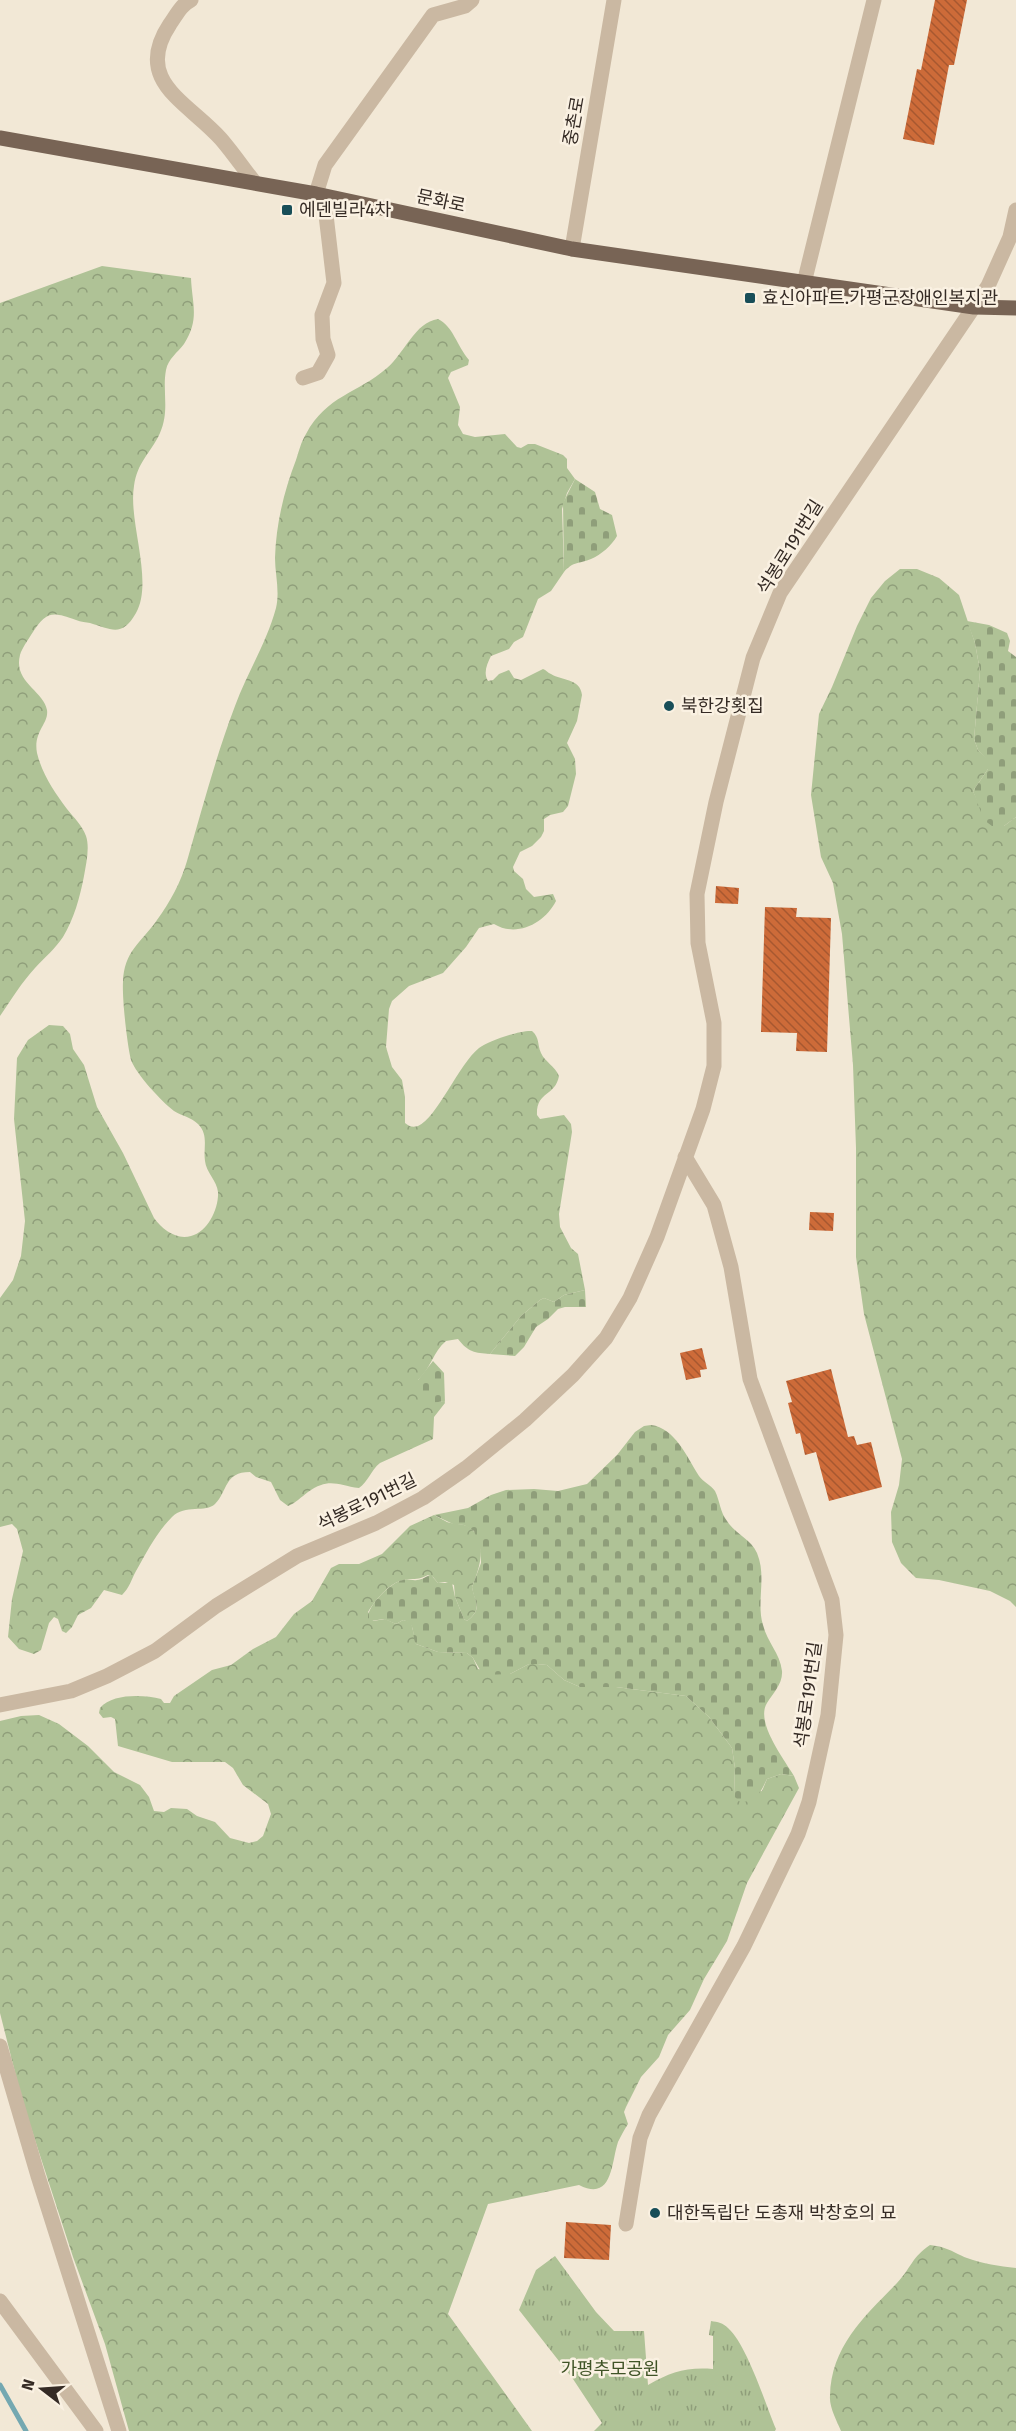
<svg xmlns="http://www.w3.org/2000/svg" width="1016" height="2431" viewBox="0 0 1016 2431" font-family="'Fira Sans','Noto Sans KR',sans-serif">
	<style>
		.forest { fill: url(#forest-crowns) }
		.cemetery { fill: url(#cemetery-stones) }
		.park { fill: url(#park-tufts) }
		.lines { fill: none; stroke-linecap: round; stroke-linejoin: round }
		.stream { stroke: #74a8b1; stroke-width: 5 }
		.building { fill: url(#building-back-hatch) }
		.minor { stroke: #cab8a2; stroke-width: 15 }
		.major { stroke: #786455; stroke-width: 15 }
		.poi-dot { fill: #184e58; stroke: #faf1e2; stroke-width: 2 }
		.labels { text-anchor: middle; stroke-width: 5; stroke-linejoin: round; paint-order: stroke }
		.street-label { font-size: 18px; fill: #352b25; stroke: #faf1e2 }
		.poi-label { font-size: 18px; fill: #352b25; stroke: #faf1e2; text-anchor: start }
		.park-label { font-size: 18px; fill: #405427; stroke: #faf1e2 }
	</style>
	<defs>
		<pattern id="forest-crowns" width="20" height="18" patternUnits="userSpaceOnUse" patternTransform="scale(1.5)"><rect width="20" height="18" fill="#afc296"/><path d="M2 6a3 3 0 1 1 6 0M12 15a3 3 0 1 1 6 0" fill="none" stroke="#8f9e7a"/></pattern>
		<pattern id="cemetery-stones" width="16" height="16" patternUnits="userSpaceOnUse" patternTransform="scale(1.5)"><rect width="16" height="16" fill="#afc296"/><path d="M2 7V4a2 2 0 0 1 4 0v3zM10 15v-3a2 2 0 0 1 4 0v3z" fill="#8f9e7a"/></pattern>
		<pattern id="park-tufts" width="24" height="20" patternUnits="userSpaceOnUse" patternTransform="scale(1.5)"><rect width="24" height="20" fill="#afc296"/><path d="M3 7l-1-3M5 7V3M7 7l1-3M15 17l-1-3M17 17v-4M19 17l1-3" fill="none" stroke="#8f9e7a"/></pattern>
		<pattern id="building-back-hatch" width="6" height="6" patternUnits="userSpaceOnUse" patternTransform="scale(1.5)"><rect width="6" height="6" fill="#cd6b39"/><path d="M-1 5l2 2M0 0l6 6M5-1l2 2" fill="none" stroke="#a75830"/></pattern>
	</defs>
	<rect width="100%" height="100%" fill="#f2e8d6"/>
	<path class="forest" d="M102,266L191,278C192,304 200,319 184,344C178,352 168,359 166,370C162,391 170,410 160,433C151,453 137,462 134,486C128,522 154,581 136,613C122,638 111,629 90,623C86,622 81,622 76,620C52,612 47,610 31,635C28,640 22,648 20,655C13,682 44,691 47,710C49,724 33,731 37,753C42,774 55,793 67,809C74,818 82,825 86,836C90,848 86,864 84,876C80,897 74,919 63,937C55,949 45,957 35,968C22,982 11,1000 0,1016V303Z
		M438,319C453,326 457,346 469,360L468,365L451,372L448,378L460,407L458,425L463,434L475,437L505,434L517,447L521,448L528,444H535L563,455L567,459V468L575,479L567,493L562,509L564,572L551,591L538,599L523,637L514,642L509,649L491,656C487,664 483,673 488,681L493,680L499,674L509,670L514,678L521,680L543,669C546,670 548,673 551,674C562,681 580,678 582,695L577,721L567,743L575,759L576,774L568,806L563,812L550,815L544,819V831L541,837L532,846L520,852L513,867L514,871L523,879L526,889L534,897L553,894L556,901C545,923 517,938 494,924L479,928L466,947L443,973L409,986L392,1001L389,1009L386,1047L392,1067L402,1080L405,1097V1123C409,1126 412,1128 418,1126C437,1118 459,1064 479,1048C488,1041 520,1030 532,1031C540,1038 537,1044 541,1053C545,1062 555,1066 559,1076C555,1097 536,1091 537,1115L540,1119L564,1115L571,1124L572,1132L559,1214L560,1227L571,1248L578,1254L585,1290L564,1295L554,1302L544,1298L540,1300L521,1316L490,1354C475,1353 468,1352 458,1339L446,1341C433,1352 431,1368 418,1380L435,1402L444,1401L445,1403L434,1417L433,1439L380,1463C371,1470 368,1482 359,1488C337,1485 329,1477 308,1492C301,1497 296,1503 288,1506L280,1500L271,1482L256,1477L250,1472C224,1472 228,1491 215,1504C206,1513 185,1504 172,1517C156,1533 147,1552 136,1571C131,1580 130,1587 122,1595L104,1590L91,1608L78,1615L72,1627L66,1633L62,1631L58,1619L54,1617L49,1623L41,1650L34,1654L19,1649L8,1637L12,1599L23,1551L17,1529L12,1524L0,1527V1298L13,1280L21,1256L25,1221L14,1119L17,1058L28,1040L49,1025L63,1026L70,1034L73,1049L84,1065L97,1107L123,1153L154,1218C163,1230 176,1240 191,1236C208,1232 219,1208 218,1192C217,1181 206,1172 205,1161C203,1148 209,1135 198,1124C191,1117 182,1116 174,1111C162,1102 136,1074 131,1060C127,1044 122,998 123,982C124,951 141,943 157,920C170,902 181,882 187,861C202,809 216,756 235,706C247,673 267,642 276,608C280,591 275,574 275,558C276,524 284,491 296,460C299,451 301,442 306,434C327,395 357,394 387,368C404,354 415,322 438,319Z
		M900,569H917L939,578L959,595L975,643L980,671L974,739L978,750L988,760V769L973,791L978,802L1004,826L1016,817V1607L1010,1601L990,1591L939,1580L916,1578L901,1563L892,1542L891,1512L899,1485L902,1459L864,1314L856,1257V1148L853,1065L842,934L833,883L821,857L811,795L819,714L832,687L857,626L871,598L885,581Z
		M434,1515C438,1517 443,1520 447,1522C455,1525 464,1523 470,1528C489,1541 479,1570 472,1587C475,1602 483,1609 467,1621L464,1619L455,1597L454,1585L445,1582L438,1583L433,1577L428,1575C420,1579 418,1579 409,1579C391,1580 377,1598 368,1612L373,1621L385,1619L396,1624L403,1620L411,1622L416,1644L438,1652L467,1653L473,1658L478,1669L510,1674L529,1664H537L547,1665L564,1680L580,1687H616L686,1696L709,1717L732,1748L735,1768L734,1796L762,1791L767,1779L781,1774L794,1776L799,1788L747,1883L727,1941L704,1979L690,2010L668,2035L659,2057L641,2077L626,2107L624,2112L628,2124C624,2130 621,2136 618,2142C611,2163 613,2202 579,2185L488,2204L448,2314L532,2431H129L105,2344L73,2257L22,2100L0,2013V1721L21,1716L39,1715L59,1724L88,1746L114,1772L140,1785L149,1797L154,1811L164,1812L171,1808L187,1809L197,1816L215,1822L230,1838L249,1843L257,1841L263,1836L271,1814L268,1804L243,1785L233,1768L225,1762H172L118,1746L115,1719L111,1717L103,1718L99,1713L100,1708C113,1693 144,1695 161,1699L164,1703H170L174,1696L212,1670L231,1665L253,1649L276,1637L294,1614L312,1601L331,1568L339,1564H359L382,1554L410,1526Z
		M930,2245C948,2247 952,2252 967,2258C983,2264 999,2266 1016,2268V2431H841C837,2421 829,2407 830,2396C831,2346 865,2316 897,2283C911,2268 912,2257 930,2245Z"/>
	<path class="cemetery" d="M575,479L595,492L600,509L612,515L617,536C612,545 601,555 591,559C580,564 573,561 564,572L563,503Z
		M967,621L989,625L1007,633L1010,641L1008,651L1016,657V817L1004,826H992L984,820L973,791L988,769V761L978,750L974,739L980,671L975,643Z
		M585,1290L586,1307H565L558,1309L548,1319L536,1327L524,1347L515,1356L490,1354L521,1316L540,1300L544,1298L554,1302L564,1295Z
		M433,1361L444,1373L445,1403L444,1401C434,1403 424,1404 417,1396L418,1380Z
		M651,1425C675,1428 687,1457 699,1476C703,1482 711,1485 715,1491C720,1501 720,1512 727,1521C735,1534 751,1539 757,1553C767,1577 756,1602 763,1625C767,1642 780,1653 782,1671C783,1684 773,1693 767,1703C755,1722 784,1759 794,1776L781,1774L767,1779C760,1793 757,1802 740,1802L734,1796L735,1768L732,1748L709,1717L686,1696L616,1687H580L564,1680L547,1665L537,1664H529L510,1674L483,1675L473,1658L467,1653L438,1652L416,1644C411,1634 417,1624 403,1620L396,1624L384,1619L371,1621L368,1618C367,1606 391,1582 403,1580C408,1578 412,1581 417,1580C422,1580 426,1576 431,1575L438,1583H452L455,1597L464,1619L467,1621C484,1608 474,1602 472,1587L481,1563V1551L474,1531L464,1525L453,1524L434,1515L468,1508L491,1495L506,1490L534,1489L558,1491L587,1484L617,1455L635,1432L644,1426Z"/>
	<path class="park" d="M555,2256L596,2312L614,2331H644L648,2385C671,2372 686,2367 713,2369V2336L709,2335L711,2321C718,2322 723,2323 728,2328C747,2345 765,2403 776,2429L775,2431H594L602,2423L573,2379L519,2310L536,2270Z"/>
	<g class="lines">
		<path class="stream" d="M0,2385L26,2431"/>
	</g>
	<path class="building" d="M935,0H967L954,65H949L934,145L903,139L917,69L921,70Z
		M716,886L739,888L738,904L715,903Z
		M765,907L797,908L796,917L831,918L827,1052L796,1051L797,1033L761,1032Z
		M810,1212L834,1213L833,1231L809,1230Z
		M702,1348L707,1369L700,1370L701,1377L686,1380L680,1353Z
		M831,1369L848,1437L854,1436L857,1445L871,1442L882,1487L829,1501L816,1452L805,1455L800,1433L796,1434L788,1403L792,1402L786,1381Z
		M566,2222L611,2225L609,2260L564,2258Z"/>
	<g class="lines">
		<path class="minor" d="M191,0C181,5 177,14 170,24C132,81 188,102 221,139C233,153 244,169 255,183
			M572,249L614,0
			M804,283L874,0
			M303,378L318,373L328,355L323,339L322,315L334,283L326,215L316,194L325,165L433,15L465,6L472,0
			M0,1705L71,1691L107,1676L155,1651L216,1606L297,1556L376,1523L423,1498L466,1468L525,1420L573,1375L606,1338L630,1298L657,1237L703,1109L714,1066V1023L698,943L697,894L716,802L753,658L780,593L988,286L1010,237L1016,210
			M0,2046L38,2176L119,2431
			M626,2224L640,2138L649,2115L744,1946L798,1834L809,1802L828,1715L836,1635L832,1600L750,1379L731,1267L714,1205L685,1157
			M0,2301L96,2431"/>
		<path class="major" d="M0,138L316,194L572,249L974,307L1016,308"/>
	</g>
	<g class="poi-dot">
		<rect x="281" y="204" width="12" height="12" rx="3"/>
		<rect x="744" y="292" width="12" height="12" rx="3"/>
		<circle cx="669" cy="706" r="6"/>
		<circle cx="655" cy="2213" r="6"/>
	</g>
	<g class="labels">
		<g class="street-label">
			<text transform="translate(574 121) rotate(-80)" y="6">중촌로</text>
			<text transform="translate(441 201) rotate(12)" y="6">문화로</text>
			<text transform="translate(790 547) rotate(-58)" y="6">석봉로191번길</text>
			<text transform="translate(367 1502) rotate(-26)" y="6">석봉로191번길</text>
			<text transform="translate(808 1695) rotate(-82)" y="6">석봉로191번길</text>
		</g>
		<g class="poi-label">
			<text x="299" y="216">에덴빌라4차</text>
			<text x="762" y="304">효신아파트.가평군장애인복지관</text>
			<text x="681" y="712">북한강횟집</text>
			<text x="667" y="2219">대한독립단 도총재 박창호의 묘</text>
		</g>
		<g class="park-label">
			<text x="610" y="2375">가평추모공원</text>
		</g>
	</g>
	<g transform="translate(42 2389) rotate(287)" stroke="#faf1e2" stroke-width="4.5" paint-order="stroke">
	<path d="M0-4.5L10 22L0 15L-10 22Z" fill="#352b25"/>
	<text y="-9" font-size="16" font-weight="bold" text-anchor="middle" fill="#352b25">N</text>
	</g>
</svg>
